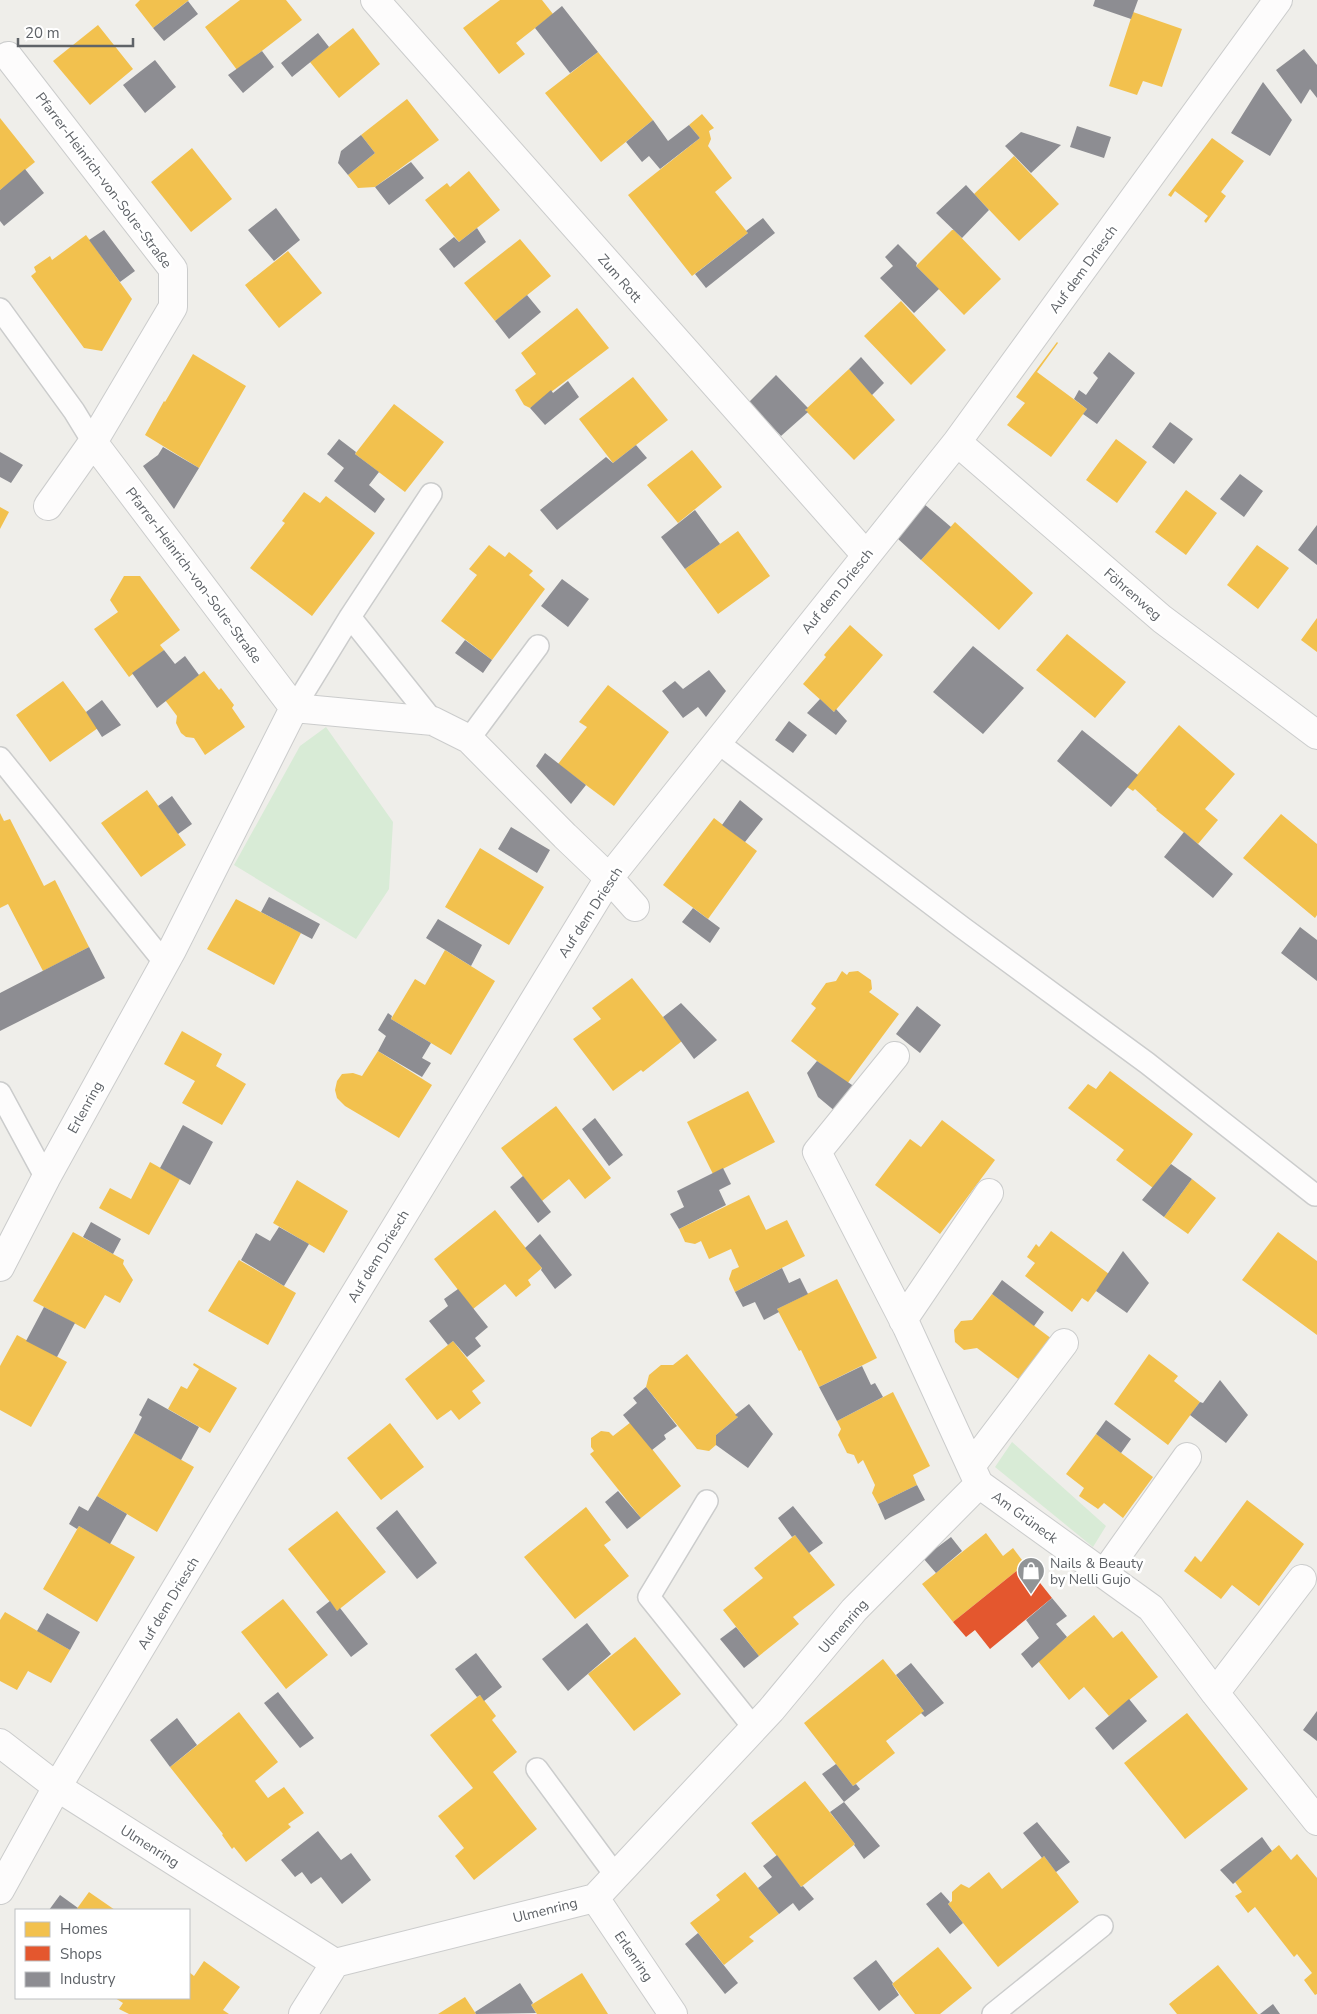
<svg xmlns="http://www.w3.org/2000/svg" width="1317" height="2014" viewBox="0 0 1317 2014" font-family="'Nunito Sans',sans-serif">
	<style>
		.green { fill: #d8ebd6 }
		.homes { fill: #f2c14e }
		.shops { fill: #e4572e }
		.industry { fill: #8d8d92 }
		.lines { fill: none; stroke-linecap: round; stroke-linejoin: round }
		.service-casing { stroke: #cbcccc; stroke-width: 24 }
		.minor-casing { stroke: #cbcccc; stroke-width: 30 }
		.service { stroke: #fdfcfc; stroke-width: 21 }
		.minor { stroke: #fdfcfc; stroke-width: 28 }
		.labels { text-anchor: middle; stroke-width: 5; stroke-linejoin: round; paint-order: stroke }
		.street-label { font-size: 14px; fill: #5f6368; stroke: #fff }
		.poi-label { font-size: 14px; fill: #5f6368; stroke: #fff; text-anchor: start }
	</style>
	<rect width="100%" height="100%" fill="#efeeea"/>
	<path class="green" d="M326,727L393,822L389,889L356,939L234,865L300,746Z
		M1012,1442L1106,1526L1093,1547L995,1467Z"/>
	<path class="homes" d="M140,0H189L153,28L135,5Z
		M240,0H286L302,20L237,70L205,27Z
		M500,0H542L553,14L516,43L525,54L499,74L463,28Z
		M1133,12L1182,29L1162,87L1143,81L1137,95L1109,86Z
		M98,25L133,69L90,105L53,61Z
		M353,28L380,64L339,98L310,62Z
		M598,52L653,120L601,162L545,93Z
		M407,99L439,140L375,187L358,188L348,175L375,153L361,135Z
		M702,114L714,128L709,131L711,139L708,146L732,178L715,192L748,233L692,276L628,195L700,138L689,125Z
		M0,118L35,162L0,190Z
		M1212,138L1244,161L1221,192L1226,196L1206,223L1204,221L1208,216L1175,191L1171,197L1168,195Z
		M192,148L232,199L191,232L151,182Z
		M1014,156L1059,204L1019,241L974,194Z
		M469,171L500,210L459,242L425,200L447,183L450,187Z
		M952,230H954L1001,279L964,315L916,266Z
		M86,235L132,299L102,351L84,348L31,276L36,272L34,267L50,256L52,260Z
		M520,239L551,276L495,321L464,283Z
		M288,251L322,293L279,328L245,285Z
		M901,301L946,350L911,385L864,336Z
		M577,308L609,348L530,408L524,405L515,390L536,374L521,353Z
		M1057,342L1058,343L1037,372L1087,409L1051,457L1007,425L1025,403L1016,397Z
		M193,354L246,386L199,468L145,435L164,401L165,402Z
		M849,369L895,420L854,460L805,410Z
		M633,377L668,420L613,463L579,419Z
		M394,404L444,442L405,492L355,454Z
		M1116,439L1147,462L1117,503L1086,480Z
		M692,450L722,487L678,523L647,485Z
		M1186,490L1217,513L1186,555L1155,532Z
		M304,492L320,503L326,496L375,533L312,616L250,568L285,523L282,521Z
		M0,507L9,512L0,529Z
		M955,522L1033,593L999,630L921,560Z
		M738,531L770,576L718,614L685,569Z
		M489,545L505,557L509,552L533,571L529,575L545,589L492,660L441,621L477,575L469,569Z
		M1257,545L1289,568L1258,609L1227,585Z
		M124,576H140L180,630L160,645L164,650L129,677L94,629L118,612L110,600Z
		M1317,618V652L1301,640Z
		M850,625L883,655L834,712L803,684L826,657L824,655Z
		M1067,634L1126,682L1095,718L1036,670Z
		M204,671L219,690L221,688L234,705L232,708L245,727L205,755L194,738L186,737L181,733L176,723L177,716L165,700Z
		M63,681L98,728L50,762L16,715Z
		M608,685L669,732L614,806L558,764L587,727L579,722Z
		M1179,725L1235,774L1205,809L1218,820L1198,844L1156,810L1157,809L1135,789L1133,791L1127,787Z
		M147,790L186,845L141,877L101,823Z
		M0,813L4,821L10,819L44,886L55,880L89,947L43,971L8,904L0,908Z
		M1281,814L1317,844V915L1315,918L1243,858Z
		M714,818L757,851L708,919L663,885Z
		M480,848L544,887L509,945L445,907Z
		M236,899L301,933L274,985L207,949Z
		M445,950L495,981L451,1055L391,1019L415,979L425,985Z
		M842,971L847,975L849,972L858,971L871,980L872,989L869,992L899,1014L847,1084L791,1041L816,1008L811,1004L826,983L836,981Z
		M632,978L682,1041L643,1072L641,1070L613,1091L573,1039L601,1019L592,1008Z
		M182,1031L222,1054L216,1066L246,1084L222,1125L182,1103L195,1081L164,1064Z
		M378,1051L432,1085L399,1138L345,1106L337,1098L335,1090L337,1081L342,1074L353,1073L362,1076Z
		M1110,1071L1193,1134L1153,1188L1116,1160L1124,1150L1068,1108L1088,1084L1096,1089Z
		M748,1091L775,1142L713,1174L687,1122Z
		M556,1106L611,1178L585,1199L569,1179L542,1201L501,1148Z
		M942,1120L995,1160L940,1234L875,1185L910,1139L921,1147Z
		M150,1162L180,1179L149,1235L99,1208L110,1188L131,1199Z
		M1192,1179L1216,1198L1188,1234L1164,1217Z
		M297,1180L348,1211L324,1253L273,1223Z
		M749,1195L766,1230L787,1220L805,1256L735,1292L729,1279L732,1270L739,1267L731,1249L709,1259L701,1241L695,1244L685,1242L679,1229Z
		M495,1210L542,1268L528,1280L531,1285L516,1297L505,1284L473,1309L434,1259Z
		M1051,1231L1109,1274L1088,1302L1082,1298L1072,1312L1025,1276L1035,1263L1027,1257L1036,1244L1039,1247Z
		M73,1232L124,1260L123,1264L133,1280L120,1303L105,1295L85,1329L33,1301Z
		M1278,1232L1317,1261V1335L1242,1280Z
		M239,1260L296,1293L268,1345L208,1311Z
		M837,1279L877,1358L819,1387L801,1350L799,1351L777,1309Z
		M992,1294L1056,1342L1025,1384L977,1348L964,1350L955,1342L954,1330L961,1321L972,1320Z
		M17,1335L67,1362L31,1427L0,1410V1366Z
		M453,1341L485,1381L472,1391L481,1403L459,1420L451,1410L437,1420L405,1379Z
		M687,1354L738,1417L716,1435V1445L709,1451L697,1449L646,1387L649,1375L661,1365H673Z
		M1149,1354L1178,1376L1174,1381L1200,1402L1168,1445L1114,1404Z
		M194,1363L237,1388L210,1433L168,1409L181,1386L187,1389L199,1369L193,1365Z
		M893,1392L930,1466L913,1475L917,1485L878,1504L872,1493L875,1485L863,1460L858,1464L854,1455L847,1453L838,1435L841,1429L837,1421Z
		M631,1422L681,1486L641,1518L590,1454L594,1451L591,1447V1438L601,1431L609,1432L613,1436Z
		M390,1423L424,1467L381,1500L347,1458Z
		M134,1433L194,1467L157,1532L97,1496Z
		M1096,1434L1153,1477L1123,1518L1104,1503L1098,1509L1079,1496L1084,1488L1066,1474Z
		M1247,1500L1304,1544L1259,1606L1232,1585L1221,1599L1184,1571L1195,1556L1201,1562Z
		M586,1507L611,1540L604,1545L629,1576L575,1619L524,1557Z
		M337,1511L386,1572L337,1611L288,1549Z
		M79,1526L135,1557L97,1622L43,1589Z
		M986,1533L1003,1556L1013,1548L1025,1564L953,1622L922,1584Z
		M795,1535L835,1585L793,1617L799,1624L759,1656L723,1610L763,1578L754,1568Z
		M283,1599L328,1655L286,1689L241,1632Z
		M5,1612L70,1650L51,1683L28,1671L17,1690L0,1681V1620Z
		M1094,1615L1113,1638L1122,1631L1158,1677L1109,1716L1084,1687L1069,1700L1038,1661Z
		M635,1637L681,1694L634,1731L588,1674Z
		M883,1659L924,1711L886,1741L895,1753L853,1786L804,1723Z
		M480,1695L496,1716L492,1720L517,1752L493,1772L537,1829L474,1880L455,1856L464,1848L438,1816L473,1788L430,1735Z
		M239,1712L278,1762L255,1781L268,1798L284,1787L304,1813L288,1824L291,1827L246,1862L234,1847L232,1849L222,1835L223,1834L170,1767Z
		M1187,1713L1248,1789L1185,1839L1124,1763Z
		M805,1781L855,1844L801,1887L751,1823Z
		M1279,1845L1291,1860L1297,1854L1317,1878V1994L1315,1995L1304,1980L1312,1973L1297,1954L1294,1957L1255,1907L1248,1913L1235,1896L1242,1892L1235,1882Z
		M1044,1856L1079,1902L998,1967L948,1904L952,1901V1892L961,1884L969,1888L989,1872L1002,1889Z
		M745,1872L779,1914L749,1937L754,1941L724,1965L690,1923L720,1900L716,1895Z
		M89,1892L115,1910H76Z
		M938,1947L972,1988L940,2014H915L892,1984Z
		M204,1961L240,1987L223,2010L229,2014H129L119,2009L123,2003L115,1998H189V1972L194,1976Z
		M1218,1965L1258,2014H1177L1169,2004Z
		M582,1973L608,2014H537L531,2005Z
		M465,1997L476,2014H438Z"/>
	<path class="shops" d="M1025,1564L1052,1598L990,1649L975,1630L966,1637L953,1622Z"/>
	<path class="industry" d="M1095,0H1138L1131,19L1093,6Z
		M188,1L198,14L164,41L153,28Z
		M562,6L598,52L570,73L535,28Z
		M318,33L329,47L292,77L281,63Z
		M1304,49L1317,65V98L1310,89L1301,104L1276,70Z
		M262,51L274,67L243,93L228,75Z
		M155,60L176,87L145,113L123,85Z
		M1263,82L1292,120L1270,156L1231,133Z
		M653,120L668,141L689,125L700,138L660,169L649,156L642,162L626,142Z
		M1077,126L1111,137L1104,158L1070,147Z
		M1021,132L1061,145L1031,173L1005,146Z
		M361,135L375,153L348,175L338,163L341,151Z
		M411,162L424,178L389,205L375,187Z
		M25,169L44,193L4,226L0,221V190Z
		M966,185L989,210L962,238L936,213Z
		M276,208L300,240L274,261L248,230Z
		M763,218L775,233L706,288L695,274L748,233L746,231Z
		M477,228L486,242L454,268L439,249L454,237L459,242Z
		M104,230L135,271L120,282L89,240Z
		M898,244L917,263L916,266L939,289L914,313L880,278L893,266L885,257Z
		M527,295L541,312L509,339L495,321Z
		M1109,352L1135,373L1097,424L1083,414L1087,409L1074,399L1079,390L1086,395L1098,378L1093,373Z
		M861,357L884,383L872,395L849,369Z
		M776,375L808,408L805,410L808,412L781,436L749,402Z
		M568,381L579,397L545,425L530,408L551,390L553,393Z
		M1170,422L1193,439L1174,464L1152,447Z
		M339,439L356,452L355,454L379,472L369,485L385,499L375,513L334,481L344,468L327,454Z
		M636,445L647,458L557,530L540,510L606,457L613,463Z
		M163,447L199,468L174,509L143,466L158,455Z
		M0,452L23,465L11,483L0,477Z
		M1240,474L1263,491L1244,517L1220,499Z
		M923,503L951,527L921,560L897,538Z
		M695,510L720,544L685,569L661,537Z
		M1317,525V565L1298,550Z
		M562,579L589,599L568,627L541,606Z
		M465,640L492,660L483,673L455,653Z
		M973,646L1024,688L983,734L933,692Z
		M164,650L175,664L185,656L199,675L157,708L132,673Z
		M709,670L726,691L706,717L698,707L683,718L662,691L675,681L683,689Z
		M820,699L834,712L836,709L847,721L836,735L807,713Z
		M102,700L121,725L102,737L86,712Z
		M789,721L807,735L793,753L775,740Z
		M1082,730L1138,775L1111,807L1057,761Z
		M545,753L586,785L571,804L536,766Z
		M172,796L192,824L178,834L158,806Z
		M740,800L763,819L745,842L722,825Z
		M511,827L550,850L537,873L498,849Z
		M1184,832L1233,874L1213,898L1164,857Z
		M269,897L320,924L312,939L261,912Z
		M693,908L720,928L710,943L682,922Z
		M438,919L482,945L471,966L426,938Z
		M1300,927L1317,940V981L1281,953Z
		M89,947L105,978L0,1031V993Z
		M681,1003L717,1040L694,1059L663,1017Z
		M917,1006L941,1025L920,1053L896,1034Z
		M388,1013L392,1016L391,1019L431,1043L422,1058L431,1063L422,1077L378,1051L386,1036L378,1030Z
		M817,1061L855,1087L836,1112L818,1097L807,1073Z
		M595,1118L623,1155L609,1166L582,1129Z
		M183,1125L213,1142L190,1185L160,1168Z
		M1171,1164L1192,1179L1164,1217L1142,1200Z
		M723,1168L731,1184L719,1190L726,1205L679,1229L670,1214L684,1207L677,1191Z
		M523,1176L551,1212L538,1223L510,1187Z
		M91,1222L121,1239L113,1254L83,1237Z
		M279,1227L309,1244L284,1286L241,1260L256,1233L270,1241Z
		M540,1234L572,1275L555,1289L541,1270L542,1268L525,1248Z
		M1123,1251L1149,1283L1127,1313L1096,1291Z
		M782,1268L789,1283L800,1278L808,1294L777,1309L779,1312L764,1320L755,1302L743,1307L735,1292Z
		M1002,1280L1044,1312L1034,1326L992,1294Z
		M458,1289L488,1327L475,1338L481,1346L467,1357L453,1341L448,1345L429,1321L448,1306L444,1299Z
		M44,1307L75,1323L57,1357L26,1341Z
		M862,1366L871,1385L875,1383L883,1397L837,1421L819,1387Z
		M1220,1380L1248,1415L1226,1443L1190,1415L1200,1402L1203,1403Z
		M646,1387L677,1426L664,1435L666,1439L652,1450L623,1415L637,1403L633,1398Z
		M148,1398L199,1427L181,1460L134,1433L142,1417L139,1415Z
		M749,1404L773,1434L748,1468L716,1445V1435L738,1417L735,1415Z
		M1106,1420L1131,1439L1121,1453L1096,1434Z
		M917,1485L925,1500L885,1520L878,1504Z
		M618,1491L641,1518L627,1529L605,1502Z
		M97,1496L127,1514L110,1544L79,1526L77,1529L69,1524L79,1506L88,1511Z
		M793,1506L823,1543L809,1553L795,1535L792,1537L778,1518Z
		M397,1510L437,1563L417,1579L376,1528Z
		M951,1537L962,1551L936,1573L923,1558Z
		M1052,1598L1067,1616L1056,1624L1067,1637L1032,1668L1021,1654L1039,1638L1026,1620Z
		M330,1601L337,1611L340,1608L368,1644L351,1657L316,1612Z
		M47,1613L80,1632L70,1650L37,1631Z
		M587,1623L611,1654L568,1691L542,1659Z
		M736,1627L759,1656L744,1668L720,1639Z
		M476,1653L502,1687L484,1701L480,1695L477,1697L455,1669Z
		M911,1663L944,1703L925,1717L921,1713L924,1711L896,1675Z
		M278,1692L314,1738L300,1748L264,1703Z
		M1129,1699L1147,1721L1113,1750L1095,1728Z
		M1317,1711V1741L1303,1730Z
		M177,1718L197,1745L170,1767L150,1740Z
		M836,1764L853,1786L856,1784L860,1789L844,1802L822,1774Z
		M844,1802L880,1846L864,1859L854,1845L855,1844L830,1812Z
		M1037,1822L1070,1862L1056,1872L1044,1856L1042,1858L1023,1833Z
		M318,1831L341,1860L351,1853L371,1880L342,1904L321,1877L311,1884L302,1872L295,1877L281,1860Z
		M1262,1837L1272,1851L1233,1884L1220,1870Z
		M777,1855L801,1887L803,1886L814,1899L799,1911L793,1903L779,1914L758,1888L772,1877L763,1866Z
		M941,1892L950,1902L948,1904L963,1923L950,1934L926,1904Z
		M60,1895L78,1908L76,1910H49Z
		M698,1933L738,1983L725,1994L685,1944Z
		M876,1960L893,1983L892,1984L899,1995L879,2011L853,1978Z
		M520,1983L533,2003L531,2005L536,2013L476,2014L475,2012Z
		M1273,2004L1280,2014H1260Z"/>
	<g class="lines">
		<defs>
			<path id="service" d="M0,309L74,411L93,442
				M350,617L433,721
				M294,708L350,617L431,494
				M469,739L538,646
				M717,742L963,928L1147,1063L1315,1195
				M0,758L165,963
				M0,1093L46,1178
				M707,1501L649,1597L754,1728
				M537,1769L616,1876
				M993,2014L1102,1926"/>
			<path id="minor" d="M375,0L866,555
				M8,56L173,269V307L93,442L294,708L433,721L469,739L565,836L609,878L635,907
				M957,442L1162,619L1317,735
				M48,506L93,442
				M895,1056L817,1152L907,1327L979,1484L1151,1608L1215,1693L1317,1821
				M0,1267L46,1178L172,950L294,708
				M903,1320L989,1193
				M971,1466L1064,1343
				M1104,1574L1187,1457
				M1215,1693L1302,1579
				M0,1743L57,1787L335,1963L595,1898L771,1710L854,1610L979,1484
				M0,1890L57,1787L223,1510L609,878L957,442L1278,0
				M595,1898L673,2014
				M303,2014L335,1963"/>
		</defs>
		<use href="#service" class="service-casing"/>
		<use href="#minor" class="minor-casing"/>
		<use href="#service" class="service"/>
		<use href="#minor" class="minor"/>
	</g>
	<defs>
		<symbol id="shop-pin" viewBox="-11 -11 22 30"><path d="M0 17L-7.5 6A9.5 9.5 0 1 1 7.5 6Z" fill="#919496" stroke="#fff"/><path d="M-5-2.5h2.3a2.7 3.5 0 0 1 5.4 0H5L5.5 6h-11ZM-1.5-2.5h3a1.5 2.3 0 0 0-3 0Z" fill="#fff"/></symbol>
	</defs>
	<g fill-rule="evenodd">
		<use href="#shop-pin" x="1015" y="1555" width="32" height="43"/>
	</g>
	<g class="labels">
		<g class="street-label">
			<text transform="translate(104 180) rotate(53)" y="5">Pfarrer-Heinrich-von-Solre-Straße</text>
			<text transform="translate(1083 269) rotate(-54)" y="5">Auf dem Driesch</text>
			<text transform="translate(620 278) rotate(49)" y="5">Zum Rott</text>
			<text transform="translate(194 575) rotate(53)" y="5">Pfarrer-Heinrich-von-Solre-Straße</text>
			<text transform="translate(837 591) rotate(-51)" y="5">Auf dem Driesch</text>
			<text transform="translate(1133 594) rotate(41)" y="5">Föhrenweg</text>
			<text transform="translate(590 912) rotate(-57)" y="5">Auf dem Driesch</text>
			<text transform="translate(85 1107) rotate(-61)" y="5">Erlenring</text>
			<text transform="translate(378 1256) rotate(-59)" y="5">Auf dem Driesch</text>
			<text transform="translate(1025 1517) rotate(36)" y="5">Am Grüneck</text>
			<text transform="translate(168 1603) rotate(-59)" y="5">Auf dem Driesch</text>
			<text transform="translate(843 1626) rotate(-49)" y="5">Ulmenring</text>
			<text transform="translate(150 1846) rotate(32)" y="5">Ulmenring</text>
			<text transform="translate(545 1910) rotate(-14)" y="5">Ulmenring</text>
			<text transform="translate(634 1956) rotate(56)" y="5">Erlenring</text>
		</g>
		<g class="poi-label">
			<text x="1050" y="1568">Nails &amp; Beauty<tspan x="1050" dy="16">by Nelli Gujo</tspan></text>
		</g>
	</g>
	<rect x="15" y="1909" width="175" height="90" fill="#ffffff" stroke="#bfc1c3"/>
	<rect x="25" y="1922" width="25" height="15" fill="#f2c14e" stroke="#bfc1c3"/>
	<text x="60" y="1934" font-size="15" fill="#5f6368">Homes</text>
	<rect x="25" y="1946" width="25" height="15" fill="#e4572e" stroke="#bfc1c3"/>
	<text x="60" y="1959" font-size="15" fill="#5f6368">Shops</text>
	<rect x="25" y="1972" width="25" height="15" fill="#8d8d92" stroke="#bfc1c3"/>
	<text x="60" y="1984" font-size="15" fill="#5f6368">Industry</text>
	<path d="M18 38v8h115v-8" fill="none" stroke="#5f6368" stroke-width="2.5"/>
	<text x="25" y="38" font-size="15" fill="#5f6368" stroke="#ffffff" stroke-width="4" paint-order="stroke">20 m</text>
</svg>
